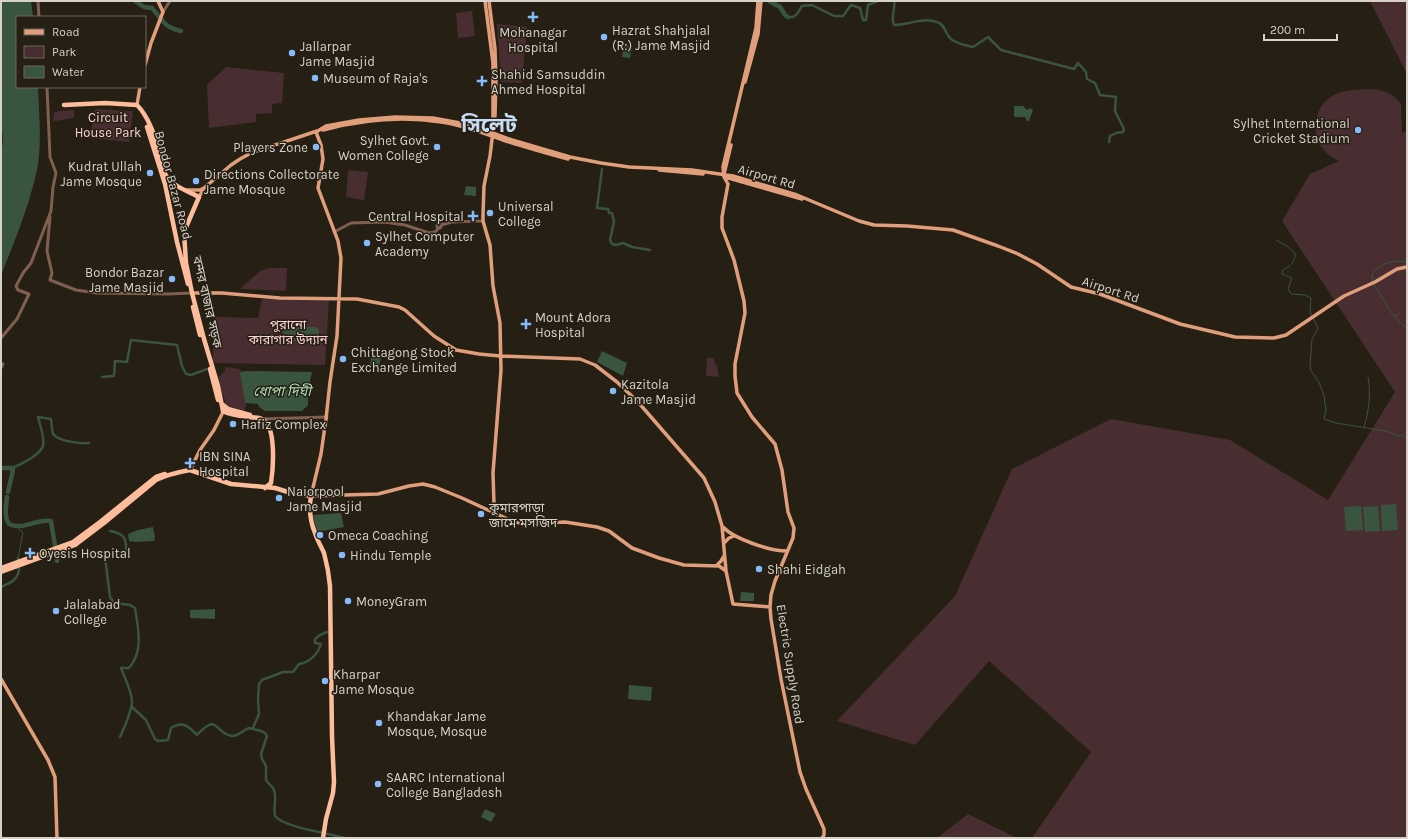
<svg xmlns="http://www.w3.org/2000/svg" width="1408" height="839" viewBox="0 0 1408 839" font-family="Karla,'Noto Sans Bengali',sans-serif">
	<style>
		.green { fill: #482e30 }
		.water { fill: #39553f }
		.lines { fill: none; stroke-linecap: round; stroke-linejoin: round }
		.stream { stroke: #39553f; stroke-width: 1 }
		.canal { stroke: #39553f; stroke-width: 2.5 }
		.river { stroke: #39553f; stroke-width: 4.5 }
		.minor { stroke: #805f4f; stroke-width: 3 }
		.major { stroke: #e19e7b; stroke-width: 3.5 }
		.highway { stroke: #fdbc9b; stroke-width: 4.5 }
		.poi-dot { fill: #86bbfb; stroke: #251f14; stroke-width: 1.5 }
		.labels { text-anchor: middle; stroke-width: 3; stroke-linejoin: round; paint-order: stroke }
		.poi-label { font-size: 13px; fill: #d6d2ca; stroke: #251f14; text-anchor: start }
		.park-label { font-size: 13px; fill: #fdd2d4; stroke: #251f14 }
		.street-label { font-size: 13px; fill: #d6d2ca; stroke: #251f14 }
		.water-label { font-size: 14px; font-style: italic; fill: #a9deb5; stroke: #251f14 }
		.town-label { font-size: 21px; font-weight: bold; fill: #c7dbf3; stroke: #251f14 }
	</style>
	<rect width="100%" height="100%" fill="#251f14"/>
	<path class="green" d="M1370,1H1407V74Z
		M472,11L475,36L458,38L456,13Z
		M497,24L527,27L522,83L501,82Z
		M226,67L284,73L282,103L272,104V113L256,114V122L209,128L207,85Z
		M1371,89C1383,90 1394,93 1401,104L1402,133L1407,131V838H1032L1091,752L989,661L915,745L837,721L955,596L1012,469L1111,419L1230,440L1328,500L1395,392L1282,221L1310,174L1339,161C1331,157 1325,153 1320,145C1311,130 1316,105 1332,96C1343,89 1358,90 1371,89Z
		M95,109L133,111L129,142L90,138Z
		M74,110V118C67,118 61,121 53,121L54,113L59,111Z
		M348,170L368,172L364,200L346,197Z
		M269,268H287L286,291L240,289L260,271Z
		M262,299L329,300L325,365L213,363L214,317L258,318Z
		M707,358H714V361L717,366L719,377L706,376Z
		M225,367L240,369C244,379 249,401 244,411L227,406L222,392L219,377L225,371Z
		M968,814L1017,838H937Z"/>
	<path class="water" d="M1,1H31L33,17H17V87H38C39,112 42,145 37,170C29,206 15,241 1,275V157L3,139L1,121Z
		M624,44L632,46L630,58L622,57Z
		M1014,106H1023L1027,110L1030,108L1033,110L1029,121H1027L1025,117H1015L1014,115Z
		M466,186L476,187V196L464,195Z
		M284,326L316,327L319,329L318,342L283,341Z
		M602,351L627,363L623,376L597,362Z
		M378,354L381,356L379,368L369,367L372,355Z
		M246,371L312,372L308,390V405L302,411H265L259,407L258,404L245,403L240,372Z
		M1396,504L1398,530L1382,531L1381,505Z
		M1361,506L1363,530L1346,531L1344,507Z
		M1378,506L1380,531L1365,532L1363,507Z
		M341,513L344,527L317,532L313,515Z
		M153,527L155,537L154,541C147,541 135,543 129,541L128,534L138,530Z
		M741,592L754,593V601H740Z
		M215,609V619L190,618V610Z
		M629,685L652,687L651,701L628,699Z
		M485,809L496,814L491,822L481,817Z"/>
	<g class="lines">
		<path class="stream" d="M1276,240L1287,246L1295,253C1296,263 1289,266 1282,271V274L1292,278L1288,289L1291,294L1305,295L1311,298L1310,312L1312,316
			M1372,281L1373,272C1384,263 1393,259 1407,262
			M1374,285L1393,315L1396,316L1399,314
			M1394,316L1407,329
			M1314,319L1318,328L1312,339L1310,366L1311,371L1319,382L1324,396L1326,410L1324,419L1336,423L1385,431L1392,433L1397,436L1401,435L1407,438
			M1364,427C1369,411 1371,394 1368,377
			M17,527L23,533L18,558"/>
		<path class="canal" d="M894,1C896,9 890,16 894,25C908,25 922,17 937,22C945,24 945,33 950,38C955,44 966,45 973,47L988,37L1001,50L1074,69L1078,63L1086,72L1087,79L1095,83L1100,95L1116,97L1115,111L1124,129L1123,132L1116,133L1110,136L1109,142
			M788,17H793L797,14L802,6L812,5L834,16H843L851,5L860,8L863,20H866L868,5L878,1
			M602,169L597,208L608,209L609,213H612L614,222L610,240L612,244L616,245L623,243L632,247L650,250
			M102,377L114,376L115,361L127,362L131,340L177,345L182,366L186,374L191,375L207,369
			M12,468C20,465 40,455 43,446C45,437 40,426 38,417L51,419C52,423 51,432 54,435C59,441 81,444 89,443
			M110,531C124,533 127,539 126,552C119,553 112,551 106,554L105,557L110,597L114,603L130,605L135,608C138,628 144,651 129,668H121C125,679 131,689 132,701C132,711 124,728 120,737
			M18,558V559
			M1,587C10,583 18,580 19,569
			M132,707L146,720L155,739L158,741L168,740L171,728C183,720 189,727 197,735C219,711 214,734 232,736C239,736 243,730 249,728L261,731L265,733L267,736L261,754L262,759L266,766V780C268,784 273,786 274,790C277,798 273,807 275,816C285,828 329,833 345,838
			M253,728L259,714L258,699L259,684L262,680L283,672H293L299,664C309,663 318,654 321,644L315,643V639L320,635L327,632"/>
		<path class="river" d="M135,1L144,7L152,8C163,21 164,27 181,31
			M769,1L780,7L785,15L788,17
			M1,468H12L13,470L8,492
			M7,497C6,506 4,517 9,524C24,531 36,518 51,521L55,546
			M57,557V561"/>
		<path class="minor" d="M38,1L39,17
			M163,12L170,1
			M50,217L47,251L52,273L50,280L76,290L97,293L168,294L192,293
			M437 226a2 2 0 1 1 4 0a2 2 0 1 1-4 0Z
			M441,225L452,222L483,221
			M334,232L351,223L384,222L405,225L429,233L435,232L439,228
			M1,338L17,319L29,294L18,290L16,286L23,273L31,263L51,211L53,187L56,173L50,157L47,87
			M1,363L3,364L1,368
			M262,419L327,417"/>
		<path class="major" d="M485,1L493,63V120
			M489,1L495,49L496,79L495,115L490,156L484,186L483,215V221L490,245L493,286L500,323L501,370L493,473L494,505L497,515
			M758,1L756,28L723,167L724,177L728,184L722,217V228L734,260L744,301L745,313L735,364V376L737,393L752,417L775,444L782,470L788,512L794,528L793,538L775,581L771,595L770,607L771,619L781,679L800,772L806,789L824,829V835L822,838
			M145,65L151,43L163,12L158,1
			M745,82L758,34L761,1
			M137,105L140,87
			M323,130C361,120 402,116 441,122C463,125 483,133 503,140C524,147 546,153 568,159
			M316,132L326,126L359,120L395,117L433,118L471,125L512,140L570,157L601,163L629,167L692,170L733,176L797,195L859,221L874,225L907,226L953,230L998,246L1018,254L1037,264L1071,287L1100,294L1180,324L1235,337L1274,338L1286,335L1344,296L1375,282L1397,269L1407,267
			M316,132L321,145L323,159L318,188L338,241L341,258L337,336L330,382L326,419L321,454L311,496L378,494L409,486L423,484L435,487L462,498L514,522L529,524L565,522L597,527L609,531L632,548L659,558L684,565L719,566L726,571
			M659,170L703,174
			M724,174L731,145
			M725,177L802,199
			M186,190H200L204,188
			M199,197L204,188L231,165L240,159L251,153L317,131
			M192,293H222L280,298L357,299L399,307L405,310L434,336L456,350L479,354L500,356L580,359L595,365L617,382L638,402L704,478L715,502L722,526L726,571L733,604L770,607
			M190,470L200,450L214,430L224,410
			M723,527C734,539 770,551 787,551
			M724,543L729,538L734,536
			M716,566L721,561L724,556
			M1,679L48,760L55,777L57,838"/>
		<path class="highway" d="M64,105L105,103L137,105C149,117 155,137 160,153C162,161 162,171 167,177C172,186 190,192 199,197L184,232L186,263L192,293L204,339L218,386L223,411
			M147,127L165,184L177,242L188,284
			M193,307L200,335
			M210,369L218,400
			M222,404L228,409L250,415
			M223,411C230,415 241,416 250,417C254,418 258,417 262,419C277,426 273,470 271,483L265,488
			M1,568L73,542L100,522L156,477L165,474
			M1,572L75,545L104,523L156,480C166,475 179,472 190,470L231,484L275,488L288,492L311,496C309,508 310,521 315,533C317,540 321,546 324,553C327,564 329,575 330,586L332,736L334,782L333,793L326,819L323,838"/>
	</g>
	<g class="poi-dot">
		<path d="M531 11h4v4h4v4h-4v4h-4v-4h-4v-4h4z"/>
		<circle cx="604" cy="37" r="4"/>
		<circle cx="292" cy="53" r="4"/>
		<circle cx="315" cy="78" r="4"/>
		<path d="M480 75h4v4h4v4h-4v4h-4v-4h-4v-4h4z"/>
		<circle cx="1358" cy="130" r="4"/>
		<circle cx="316" cy="147" r="4"/>
		<circle cx="437" cy="147" r="4"/>
		<circle cx="150" cy="173" r="4"/>
		<circle cx="196" cy="181" r="4"/>
		<circle cx="490" cy="213" r="4"/>
		<path d="M471 210h4v4h4v4h-4v4h-4v-4h-4v-4h4z"/>
		<circle cx="367" cy="243" r="4"/>
		<circle cx="172" cy="279" r="4"/>
		<path d="M524 318h4v4h4v4h-4v4h-4v-4h-4v-4h4z"/>
		<circle cx="343" cy="359" r="4"/>
		<circle cx="613" cy="391" r="4"/>
		<circle cx="233" cy="424" r="4"/>
		<path d="M188 457h4v4h4v4h-4v4h-4v-4h-4v-4h4z"/>
		<circle cx="279" cy="498" r="4"/>
		<circle cx="481" cy="514" r="4"/>
		<circle cx="320" cy="535" r="4"/>
		<path d="M28 547h4v4h4v4h-4v4h-4v-4h-4v-4h4z"/>
		<circle cx="342" cy="555" r="4"/>
		<circle cx="759" cy="569" r="4"/>
		<circle cx="348" cy="601" r="4"/>
		<circle cx="56" cy="611" r="4"/>
		<circle cx="325" cy="681" r="4"/>
		<circle cx="379" cy="723" r="4"/>
		<circle cx="378" cy="784" r="4"/>
	</g>
	<g class="labels">
		<g class="poi-label">
			<text x="612" y="35">Hazrat Shahjalal<tspan x="612" dy="15">(R:) Jame Masjid</tspan></text>
			<text x="533" y="37" text-anchor="middle">Mohanagar<tspan x="533" dy="15">Hospital</tspan></text>
			<text x="300" y="51">Jallarpar<tspan x="300" dy="15">Jame Masjid</tspan></text>
			<text x="491" y="79">Shahid Samsuddin<tspan x="491" dy="15">Ahmed Hospital</tspan></text>
			<text x="323" y="83">Museum of Raja's</text>
			<text x="1350" y="128" text-anchor="end">Sylhet International<tspan x="1350" dy="15">Cricket Stadium</tspan></text>
			<text x="429" y="145" text-anchor="end">Sylhet Govt.<tspan x="429" dy="15">Women College</tspan></text>
			<text x="308" y="152" text-anchor="end">Players Zone</text>
			<text x="142" y="171" text-anchor="end">Kudrat Ullah<tspan x="142" dy="15">Jame Mosque</tspan></text>
			<text x="204" y="179">Directions Collectorate<tspan x="204" dy="15">Jame Mosque</tspan></text>
			<text x="498" y="211">Universal<tspan x="498" dy="15">College</tspan></text>
			<text x="464" y="221" text-anchor="end">Central Hospital</text>
			<text x="375" y="241">Sylhet Computer<tspan x="375" dy="15">Academy</tspan></text>
			<text x="164" y="277" text-anchor="end">Bondor Bazar<tspan x="164" dy="15">Jame Masjid</tspan></text>
			<text x="535" y="322">Mount Adora<tspan x="535" dy="15">Hospital</tspan></text>
			<text x="351" y="357">Chittagong Stock<tspan x="351" dy="15">Exchange Limited</tspan></text>
			<text x="621" y="389">Kazitola<tspan x="621" dy="15">Jame Masjid</tspan></text>
			<text x="241" y="429">Hafiz Complex</text>
			<text x="199" y="461">IBN SINA<tspan x="199" dy="15">Hospital</tspan></text>
			<text x="287" y="496">Naiorpool<tspan x="287" dy="15">Jame Masjid</tspan></text>
			<text x="489" y="512">কুমারপাড়া<tspan x="489" dy="15">জামে মসজিদ</tspan></text>
			<text x="328" y="540">Omeca Coaching</text>
			<text x="39" y="558">Oyesis Hospital</text>
			<text x="350" y="560">Hindu Temple</text>
			<text x="767" y="574">Shahi Eidgah</text>
			<text x="356" y="606">MoneyGram</text>
			<text x="64" y="609">Jalalabad<tspan x="64" dy="15">College</tspan></text>
			<text x="333" y="679">Kharpar<tspan x="333" dy="15">Jame Mosque</tspan></text>
			<text x="387" y="721">Khandakar Jame<tspan x="387" dy="15">Mosque, Mosque</tspan></text>
			<text x="386" y="782">SAARC International<tspan x="386" dy="15">College Bangladesh</tspan></text>
		</g>
		<g class="park-label">
			<text x="108" y="122">Circuit<tspan x="108" dy="15">House Park</tspan></text>
			<text x="288" y="329">পুরানো<tspan x="288" dy="15">কারাগার উদ্যান</tspan></text>
		</g>
		<g class="street-label">
			<text transform="translate(767 176) rotate(16)" y="5">Airport Rd</text>
			<text transform="translate(174 185) rotate(75)" y="5">Bondor Bazar Road</text>
			<text transform="translate(1111 289) rotate(18)" y="5">Airport Rd</text>
			<text transform="translate(208 302) rotate(77)" y="5">বন্দর বাজার সড়ক</text>
			<text transform="translate(791 664) rotate(81)" y="5">Electric Supply Road</text>
		</g>
		<g class="water-label">
			<text x="282" y="396">ধোপা দিঘী</text>
		</g>
		<g class="town-label">
			<text x="489" y="132">সিলেট</text>
		</g>
	</g>
	<rect width="1408" height="839" fill="none" stroke="#d6d2ca" stroke-width="4"/>
	<rect x="16" y="16" width="130" height="72" fill="#251f14" stroke="#6c675d"/>
	<rect x="24" y="29" width="20" height="6" fill="#e19e7b" stroke="#6c675d"/>
	<text x="52" y="36" font-size="12" fill="#d6d2ca">Road</text>
	<rect x="24" y="46" width="20" height="12" fill="#482e30" stroke="#6c675d"/>
	<text x="52" y="56" font-size="12" fill="#d6d2ca">Park</text>
	<rect x="24" y="66" width="20" height="12" fill="#39553f" stroke="#6c675d"/>
	<text x="52" y="76" font-size="12" fill="#d6d2ca">Water</text>
	<path d="M1264 34v6h73v-6" fill="none" stroke="#d6d2ca" stroke-width="2"/>
	<text x="1270" y="34" font-size="12" fill="#d6d2ca" stroke="#251f14" stroke-width="3" paint-order="stroke">200 m</text>
</svg>
